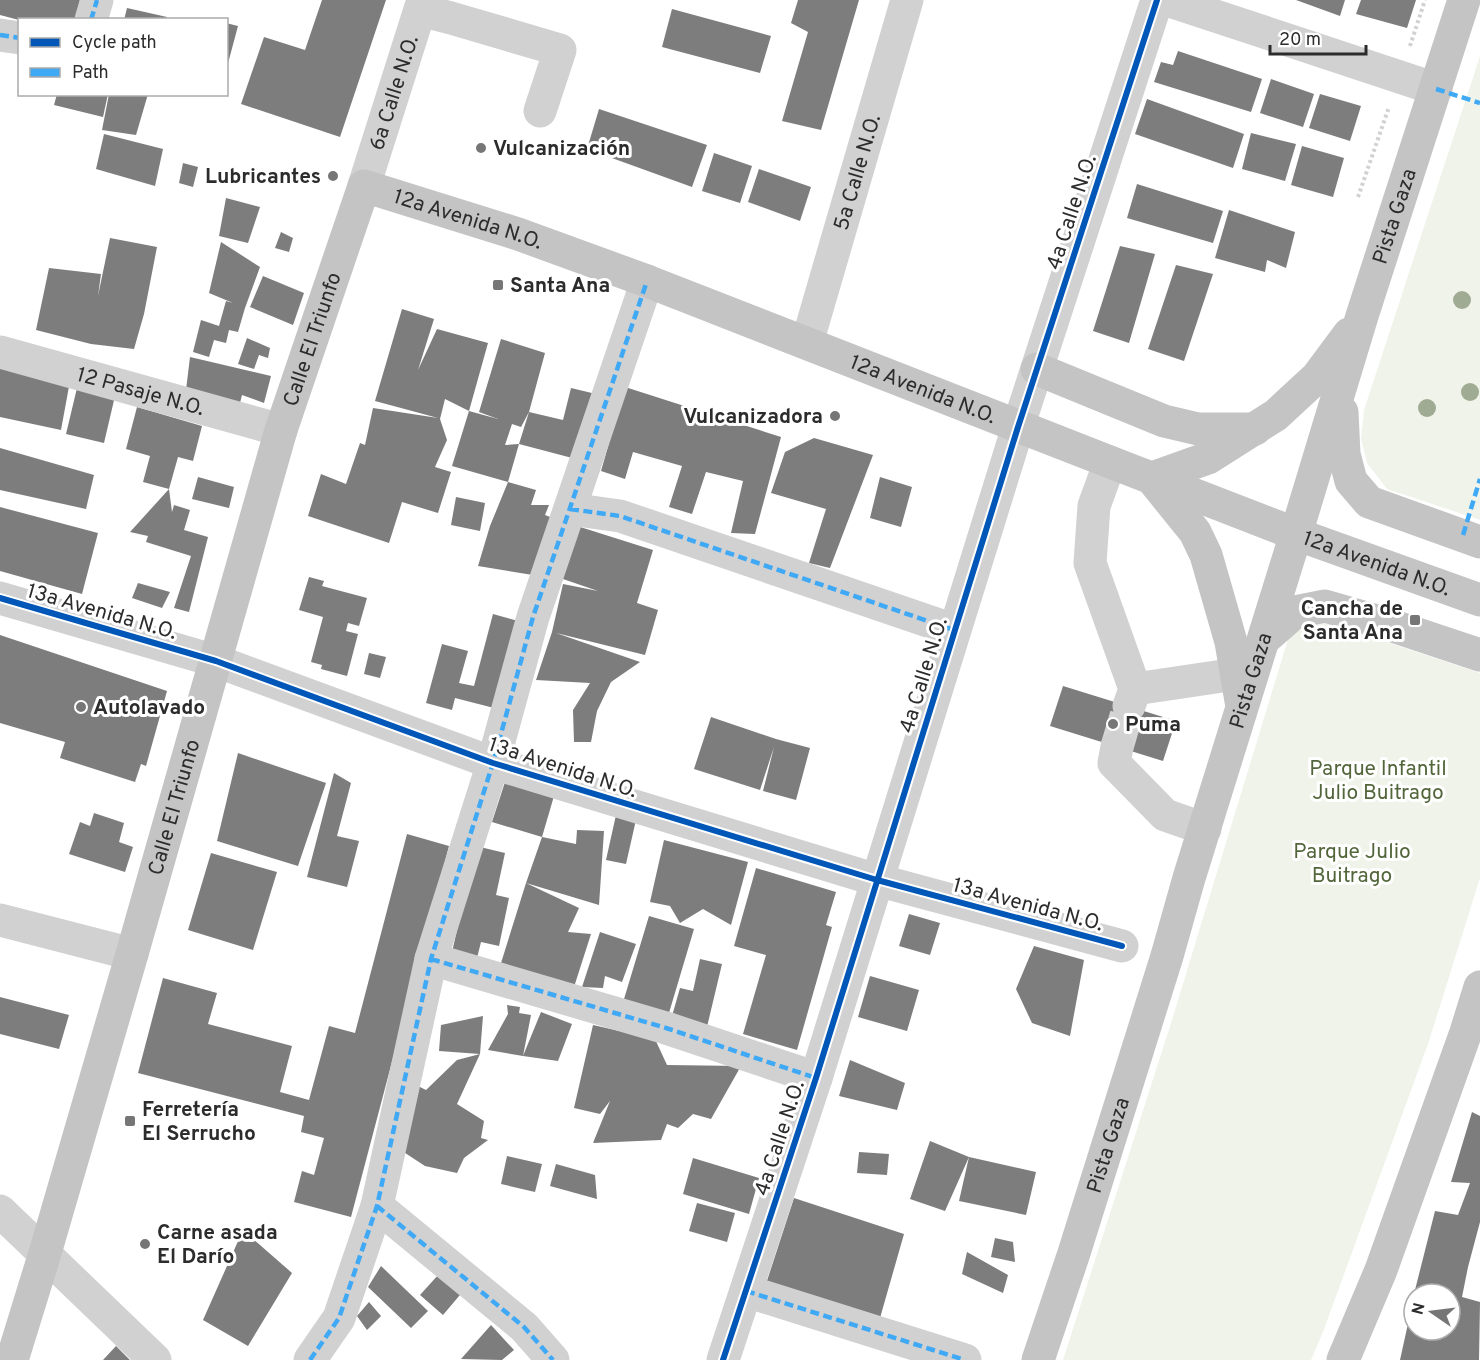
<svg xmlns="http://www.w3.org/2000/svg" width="1480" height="1360" viewBox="0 0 1480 1360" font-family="Overpass,sans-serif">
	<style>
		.green { fill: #f0f3ea }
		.building { fill: #7d7d7d }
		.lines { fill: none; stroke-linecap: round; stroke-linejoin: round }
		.minor-tunnel { stroke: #d5d5d5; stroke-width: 33; stroke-dasharray: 33 16; stroke-linecap: butt }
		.path { stroke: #d1d1d1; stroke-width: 4; stroke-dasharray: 3 3; stroke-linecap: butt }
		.minor { stroke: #d1d1d1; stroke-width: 33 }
		.major { stroke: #c4c4c4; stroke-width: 33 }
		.quiet { stroke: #3fa9f5; stroke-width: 4.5; stroke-dasharray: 9 4.5; stroke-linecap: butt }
		.cycleway-casing { stroke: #fff; stroke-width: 10 }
		.cycleway { stroke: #0057b8; stroke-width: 6 }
		.tree { fill: #a0ab93 }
		.poi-dot { fill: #767676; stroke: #fff; stroke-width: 2 }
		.labels { text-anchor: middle; stroke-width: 6; stroke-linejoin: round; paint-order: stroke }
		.street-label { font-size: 21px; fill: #2c2c2c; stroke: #fff }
		.poi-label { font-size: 21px; font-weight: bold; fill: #2c2c2c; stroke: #fff; text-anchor: start }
		.park-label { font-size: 21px; fill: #53663b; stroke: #fff }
	</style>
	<rect width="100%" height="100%" fill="#fff"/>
	<path class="green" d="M1480,56V520L1387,489L1367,463L1361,439L1364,410Z
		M1320,620L1480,673V878L1429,1041L1323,1332L1311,1360H1063L1171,1023L1289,636Z"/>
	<path class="building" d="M0,0H80L75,20H19L0,15Z
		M322,0H386L340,137L241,104L264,37L305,50Z
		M798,0H859L821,130L782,121L808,32L791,23Z
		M1296,0H1345L1340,16Z
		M1361,0H1416L1407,28L1356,14Z
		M127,8L167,17L166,20H124Z
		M672,9L771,36L760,73L662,47Z
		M226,23L238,26L227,67H226Z
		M1178,51L1262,79L1251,112L1154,82L1161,62L1173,65Z
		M1271,79L1314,94L1303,127L1260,113Z
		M57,94H108L103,117L54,105Z
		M109,94H148L136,135L102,130Z
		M1320,94L1361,106L1350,141L1309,128Z
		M1147,99L1244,134L1233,168L1135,134Z
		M599,109L707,145L692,187L587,149Z
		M1251,133L1296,144L1285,181L1242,169Z
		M104,134L163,149L155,186L96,169Z
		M1302,146L1344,158L1333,197L1291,185Z
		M714,153L752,166L740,203L702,191Z
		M183,163L198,167L193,187L179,183Z
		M759,169L811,187L800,221L748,202Z
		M1137,184L1223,211L1213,243L1127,218Z
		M226,198L260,207L248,243L219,236Z
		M1229,210L1295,232L1286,268L1267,260L1265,272L1215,258Z
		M281,232L293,238L289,252L275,248Z
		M110,238L157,247L144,314L134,349L91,344L36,330L49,268L101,274L98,296Z
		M221,242L260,267L245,308L238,332L229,330L226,343L214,340L209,357L193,352L201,320L219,326L226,301L233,303L209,293Z
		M1120,246L1155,254L1129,343L1093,331Z
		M1176,265L1213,274L1184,361L1148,349Z
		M263,276L304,293L293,325L250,307Z
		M402,309L434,319L418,370L437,329L488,343L469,411L445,399L440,419L447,440L435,467L451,472L438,513L402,502L389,543L308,516L321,474L346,484L360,443L365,445L373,408L438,418L375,401Z
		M247,338L270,348L268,358L259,355L254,369L238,364Z
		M501,339L545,353L529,412L521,427L512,424L505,445L519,444L529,412L563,420L571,388L596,394L576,459L519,444L508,482L452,466L469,411L498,419L479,412Z
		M190,357L271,376L264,403L242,395L240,403L186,390Z
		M0,367L70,381L61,430L0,417Z
		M625,387L781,437L755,534L731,533L743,481L706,472L692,514L669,507L682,466L633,452L625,479L601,471Z
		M77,388L115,396L104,443L66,434Z
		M137,407L202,426L193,461L178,457L169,489L172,512L174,505L190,510L184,530L208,537L189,612L174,608L191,556L146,542L148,536L130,532L169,489L143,482L150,456L126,449Z
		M814,438L873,455L830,568L809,563L826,509L771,493L785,452Z
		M0,448L94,475L86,509L0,490Z
		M198,477L234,487L229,508L192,499Z
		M880,477L912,487L901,527L870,518Z
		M508,482L536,490L531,505H549L545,515L558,520L539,576L478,566L490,526Z
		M456,497L485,503L480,531L451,525Z
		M0,507L98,533L82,594L0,571Z
		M577,526L653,550L637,603L658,610L645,655L556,633L640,662L611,682L597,711L591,742H574L573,710L590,683L536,680L552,632L563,584L598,591L560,578Z
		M309,577L324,581L322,586L367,598L359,626L348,623L346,631L358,634L347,676L321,669L322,665L311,662L323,617L299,610Z
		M138,583L170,592L162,608L132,598Z
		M493,614L522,622L498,709L455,698L452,710L426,703L442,644L468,651L459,683L474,686Z
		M0,635L167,691L146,766L141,764L135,782L60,758L65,742L0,723Z
		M369,653L386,657L380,678L364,674Z
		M1063,686L1176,721L1163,761L1050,726Z
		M711,717L776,739L810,748L796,800L763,791L774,747L760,790L694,769Z
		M238,753L326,783L298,866L217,841Z
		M334,773L351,783L337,836L359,841L347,887L307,877Z
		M505,782L554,796L542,837L492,822Z
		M618,806L638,811L626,864L606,860Z
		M94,813L124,823L119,842L133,847L125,872L69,854L80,822L90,826Z
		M577,830L604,831L599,905L526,883L542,837L576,844Z
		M407,834L449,846L351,1217L294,1202L302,1171L314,1175L324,1138L301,1132L304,1116L138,1073L163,978L217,993L208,1024L292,1046L280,1092L309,1100L329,1026L355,1033Z
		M664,840L748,862L731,925L703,909L680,923L670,906L650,902Z
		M480,847L505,853L496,895L509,898L499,946L481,942L477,958L452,952L471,869Z
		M211,853L277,872L253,950L188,930Z
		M756,868L836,892L826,925L832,927L797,1050L743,1034L766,955L734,946Z
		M526,883L579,908L568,932L591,934L574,987L501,963Z
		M909,914L940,923L930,955L899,946Z
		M649,916L694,929L666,1023L621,1009Z
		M600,932L636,944L622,982L605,976L603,988L582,987Z
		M1034,946L1084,960L1070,1036L1032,1023L1016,989Z
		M700,959L722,964L706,1031L672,1016L680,988L693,991Z
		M870,976L919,990L907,1031L858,1017Z
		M0,997L69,1015L59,1049L0,1034Z
		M507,1005L520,1007L519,1013L531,1015L523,1056L541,1012L572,1024L558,1061L523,1056L488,1050L508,1014Z
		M483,1016L480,1054L439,1051L441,1025Z
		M593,1025L655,1039L667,1065L741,1066L711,1119L693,1114L678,1128L667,1124L661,1140L593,1143L610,1101L600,1114L574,1108Z
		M480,1054L457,1104L484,1121L481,1138L488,1140L464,1158L457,1173L425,1166L399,1149L416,1085L426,1090L457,1060Z
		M850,1060L905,1083L897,1110L839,1096Z
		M1472,1112L1480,1116V1222L1468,1267L1462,1297L1480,1302L1479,1360H1400L1413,1301H1414V1330H1450V1294H1414L1435,1211L1458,1215L1470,1183L1451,1182Z
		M930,1141L969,1157L945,1211L910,1199Z
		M859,1152L889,1154L887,1175L857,1173Z
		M507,1156L542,1164L535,1192L501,1184Z
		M969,1157L1036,1172L1026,1215L959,1201Z
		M693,1158L759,1178L749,1214L683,1194Z
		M556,1164L595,1175L597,1199L550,1186Z
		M794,1198L904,1234L878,1325L763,1293Z
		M697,1203L735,1213L727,1242L689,1231Z
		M243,1230L292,1273L248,1346L203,1320Z
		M995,1238L1013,1242L1015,1262L991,1257Z
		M967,1252L1008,1275L1003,1293L962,1274Z
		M381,1266L428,1311L411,1328L368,1287Z
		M439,1274L465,1289L443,1315L420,1295Z
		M369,1302L381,1316L367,1330L357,1316Z
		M491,1325L514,1350L502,1360L461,1359Z
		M116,1346L130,1360H103Z"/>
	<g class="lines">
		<path class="minor-tunnel" d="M1117,747L1129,706"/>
		<path class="path" d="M1410,46L1425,0
			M1358,197L1389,107"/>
		<g class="minor">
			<path d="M1167,0L1436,89"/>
			<path d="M420,10L451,18L560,50L540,111"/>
			<path d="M91,20L97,0"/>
			<path d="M0,35L20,38"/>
			<path id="s1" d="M364,186L423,0"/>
			<path id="s2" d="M807,343L907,0"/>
			<path id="s3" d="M0,352L281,430"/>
			<path d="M1110,462L1094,506L1090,563L1135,689L1129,706"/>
			<path d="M570,509L620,516L954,630"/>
			<path d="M0,598L216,661L493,763L877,880L1122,946"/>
			<path d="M1135,689L1236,674"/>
			<path d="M1117,747L1114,763L1165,815L1205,829"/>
			<path d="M0,920L132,954"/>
			<path d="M431,959L666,1028L816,1078"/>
			<path d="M377,1206L524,1327L553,1360"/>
			<path d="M0,1211L155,1360"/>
			<path d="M746,1291L965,1360"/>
			<path d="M310,1360L339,1318L377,1206L431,959L493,763L533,617L647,281"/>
			<path d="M723,1360L816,1078L1018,427L1157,0"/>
		</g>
		<g class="major">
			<path d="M1037,369L1164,421L1198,429H1255"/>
			<path d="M1342,412L1344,454L1351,481L1369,502L1480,542"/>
			<path d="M1152,478L1208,458L1276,415L1317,377L1349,334"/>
			<path d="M1153,480L1195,532L1206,555L1231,642L1241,701"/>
			<path d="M1264,639L1295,612L1325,606L1384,623L1480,655"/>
			<path id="s4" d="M12,1360L45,1253L132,954L281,430L364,186L518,234L647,281L1110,462L1296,534L1480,600"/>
			<path id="s5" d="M1038,1360L1074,1253L1167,956L1189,878L1296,534L1362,316L1464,0"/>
			<path d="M1343,1360L1381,1270L1466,1032L1480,987"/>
		</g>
		<path class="quiet" d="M91,20L97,0
			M0,35L20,38
			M1436,89L1480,103
			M570,509L620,516L954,630
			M1463,535L1480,479
			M431,959L666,1028L816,1078
			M377,1206L524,1327L553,1360
			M746,1291L965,1360
			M310,1360L339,1318L377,1206L431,959L493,763L533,617L647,281"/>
		<defs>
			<path id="cycleway" d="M0,598L216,661L493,763L877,880L1122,946
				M723,1360L816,1078L1018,427L1157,0"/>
		</defs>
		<use href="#cycleway" class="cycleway-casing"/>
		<use href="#cycleway" class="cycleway"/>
	</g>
	<g class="tree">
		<circle cx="1462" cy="300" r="9"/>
		<circle cx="1470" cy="392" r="9"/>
		<circle cx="1427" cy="408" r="9"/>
	</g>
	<g class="poi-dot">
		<circle cx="481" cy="148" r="6"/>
		<circle cx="333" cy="176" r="6"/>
		<rect x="492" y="279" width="12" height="12" rx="3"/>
		<circle cx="835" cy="416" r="6"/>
		<rect x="1409" y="614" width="12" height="12" rx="3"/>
		<circle cx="81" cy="707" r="6"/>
		<circle cx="1113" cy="724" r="6"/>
		<rect x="124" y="1115" width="12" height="12" rx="3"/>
		<circle cx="145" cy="1244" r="6"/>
	</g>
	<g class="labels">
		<g class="street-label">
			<text dy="7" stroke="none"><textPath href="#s1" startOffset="98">6a Calle N.O.</textPath></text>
			<text dy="7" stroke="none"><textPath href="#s2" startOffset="178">5a Calle N.O.</textPath></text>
			<text transform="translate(1071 212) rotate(-72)" y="7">4a Calle N.O.</text>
			<text dy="7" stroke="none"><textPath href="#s5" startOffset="1198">Pista Gaza</textPath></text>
			<text dy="7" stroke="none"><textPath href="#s4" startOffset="1335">12a Avenida N.O.</textPath></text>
			<text dy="7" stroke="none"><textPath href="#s4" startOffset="1064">Calle El Triunfo</textPath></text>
			<text dy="7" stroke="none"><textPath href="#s4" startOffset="1821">12a Avenida N.O.</textPath></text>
			<text dy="7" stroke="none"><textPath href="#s3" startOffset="146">12 Pasaje N.O.</textPath></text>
			<text dy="7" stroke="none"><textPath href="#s4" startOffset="2307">12a Avenida N.O.</textPath></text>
			<text transform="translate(102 611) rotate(16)" y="7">13a Avenida N.O.</text>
			<text transform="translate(923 675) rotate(-73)" y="7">4a Calle N.O.</text>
			<text dy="7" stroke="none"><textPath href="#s5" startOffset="712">Pista Gaza</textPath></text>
			<text transform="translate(563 767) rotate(18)" y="7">13a Avenida N.O.</text>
			<text dy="7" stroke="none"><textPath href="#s4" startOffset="576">Calle El Triunfo</textPath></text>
			<text transform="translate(1028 904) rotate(15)" y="7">13a Avenida N.O.</text>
			<text transform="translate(779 1138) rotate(-72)" y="7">4a Calle N.O.</text>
			<text dy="7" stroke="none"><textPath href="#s5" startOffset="226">Pista Gaza</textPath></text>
		</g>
		<g class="poi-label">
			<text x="493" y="155">Vulcanización</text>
			<text x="321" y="183" text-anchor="end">Lubricantes</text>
			<text x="510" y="292">Santa Ana</text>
			<text x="823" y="423" text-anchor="end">Vulcanizadora</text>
			<text x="1403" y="615" text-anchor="end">Cancha de<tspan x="1403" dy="24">Santa Ana</tspan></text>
			<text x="93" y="714">Autolavado</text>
			<text x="1125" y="731">Puma</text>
			<text x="142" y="1116">Ferretería<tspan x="142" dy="24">El Serrucho</tspan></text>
			<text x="157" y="1239">Carne asada<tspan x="157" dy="24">El Darío</tspan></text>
		</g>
		<g class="park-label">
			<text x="1378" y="775">Parque Infantil<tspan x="1378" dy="24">Julio Buitrago</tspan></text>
			<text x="1352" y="858">Parque Julio<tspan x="1352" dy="24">Buitrago</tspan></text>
		</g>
	</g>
	<rect x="18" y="18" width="210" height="78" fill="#ffffff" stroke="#ababab" stroke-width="1.5"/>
	<rect x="30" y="38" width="30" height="9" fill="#0057b8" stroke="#ababab" stroke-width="1.5"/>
	<text x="72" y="48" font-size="18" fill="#2c2c2c">Cycle path</text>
	<rect x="30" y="68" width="30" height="9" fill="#3fa9f5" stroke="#ababab" stroke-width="1.5"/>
	<text x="72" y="78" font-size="18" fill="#2c2c2c">Path</text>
	<g transform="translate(1432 1312) rotate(284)"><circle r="28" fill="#ffffff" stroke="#ababab" stroke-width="1.5"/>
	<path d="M0-4.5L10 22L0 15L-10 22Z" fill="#767676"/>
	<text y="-9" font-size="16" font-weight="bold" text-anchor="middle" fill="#2c2c2c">N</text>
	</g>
	<path d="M1270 45v9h96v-9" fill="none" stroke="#2c2c2c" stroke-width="3"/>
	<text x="1279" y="45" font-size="18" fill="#2c2c2c" stroke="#ffffff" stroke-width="4.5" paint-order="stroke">20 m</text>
</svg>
